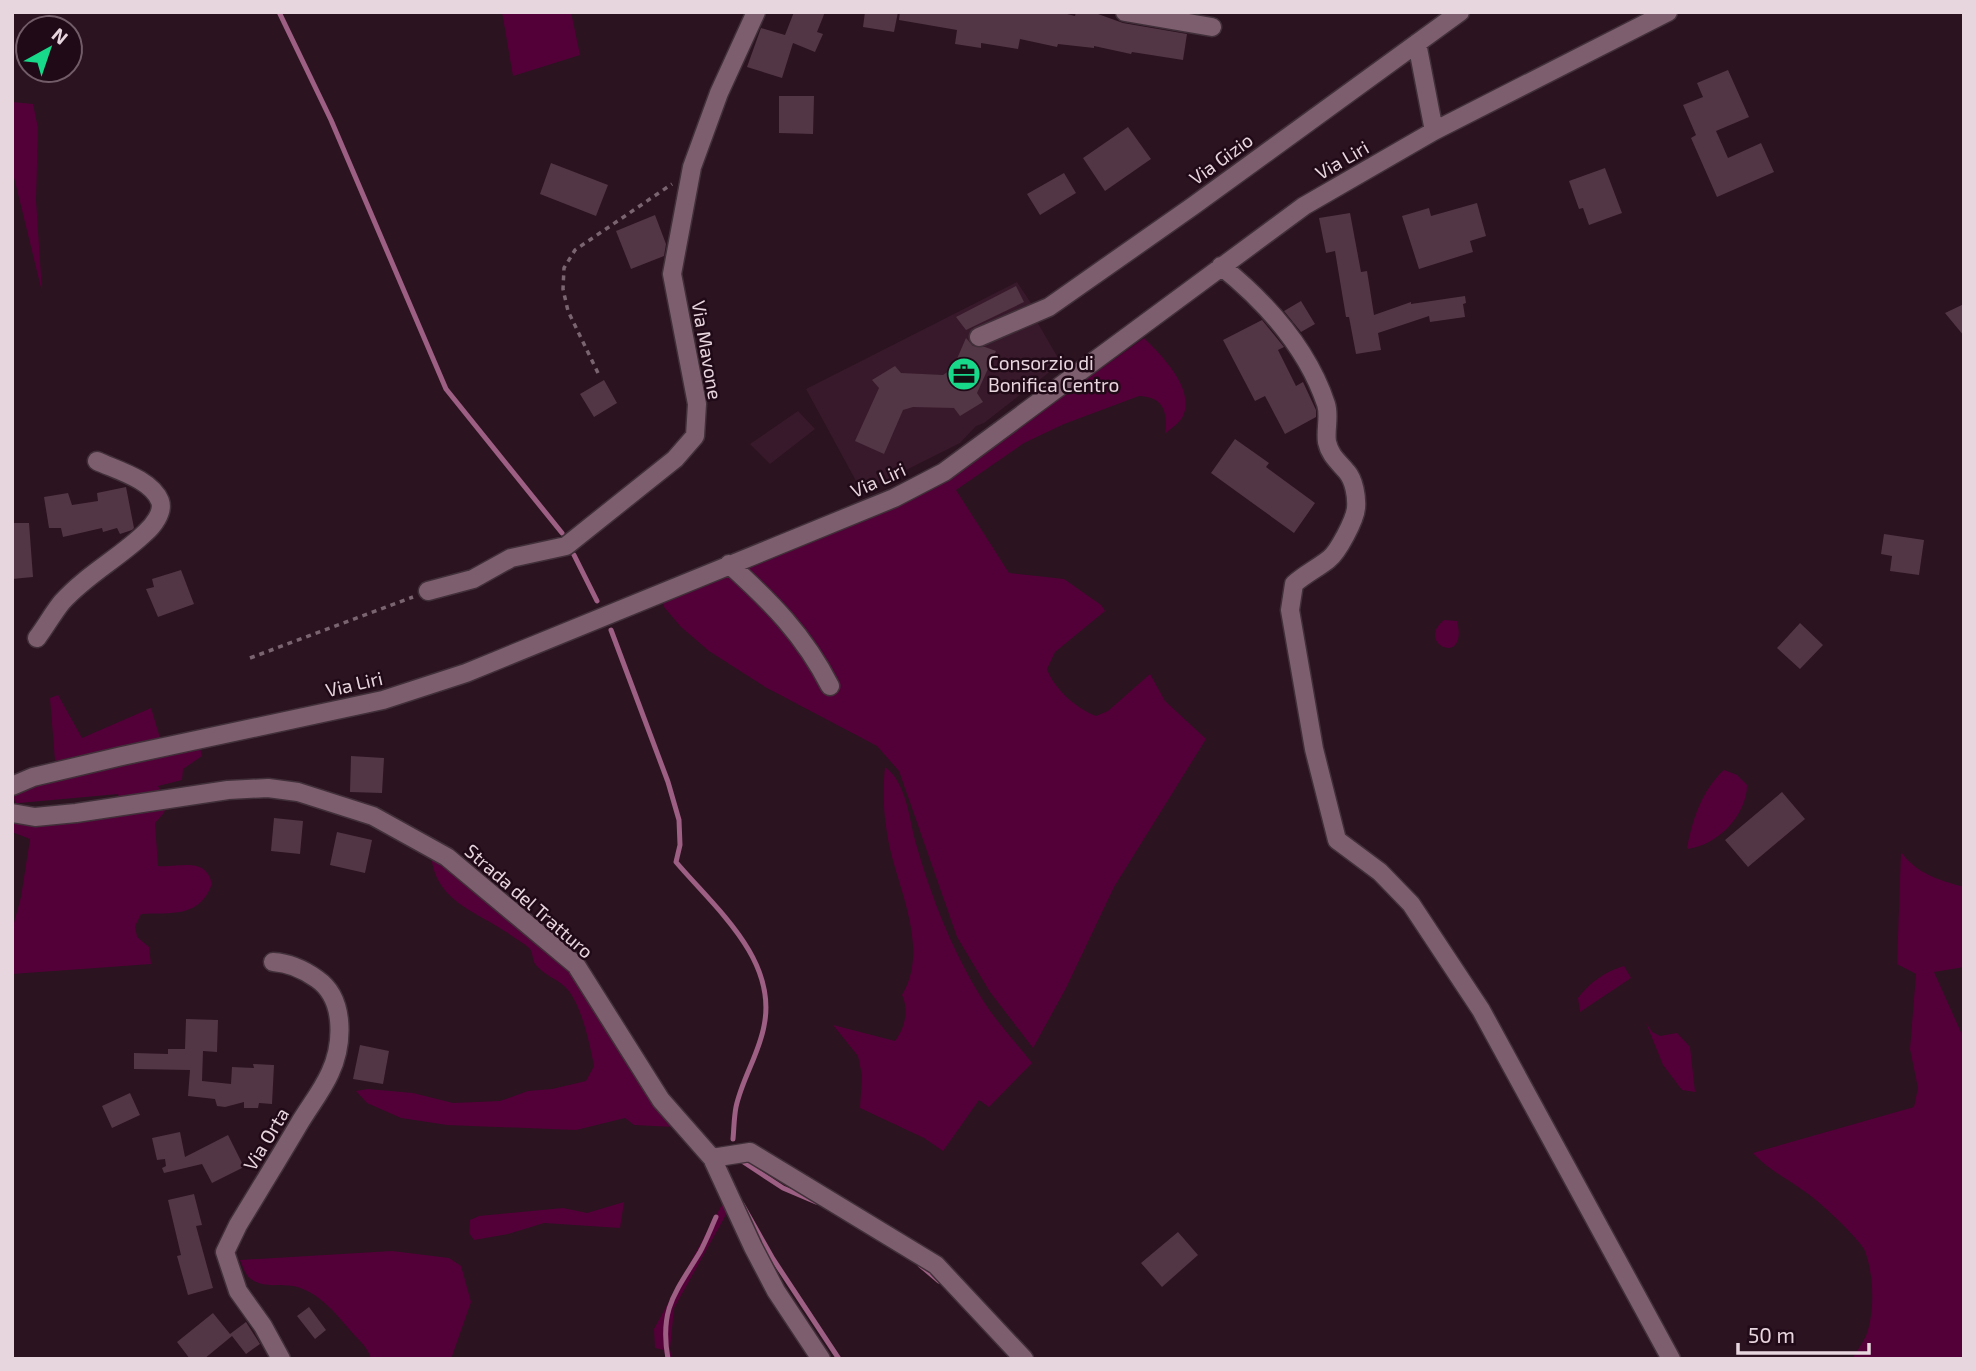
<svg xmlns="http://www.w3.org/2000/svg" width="1976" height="1371" viewBox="0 0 1976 1371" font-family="'Exo 2',sans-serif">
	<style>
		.built { fill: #38192b }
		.green { fill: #530038 }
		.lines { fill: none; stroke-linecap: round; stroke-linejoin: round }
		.stream { stroke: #9d5f83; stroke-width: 5 }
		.building { fill: #523645 }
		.minor-casing { stroke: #413039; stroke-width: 21 }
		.path { stroke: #79646f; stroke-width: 3.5; stroke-dasharray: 5 5; stroke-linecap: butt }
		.minor { stroke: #7d5e6e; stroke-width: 18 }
		.labels { text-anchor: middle; stroke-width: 5; stroke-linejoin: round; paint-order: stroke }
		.street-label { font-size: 19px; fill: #e8d6de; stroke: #210a17 }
		.poi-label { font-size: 19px; fill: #e8d6de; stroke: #210a17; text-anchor: start }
	</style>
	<rect width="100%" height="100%" fill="#2b1320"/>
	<path class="built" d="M1017,282L1031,303L1036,320L1061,363L984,423L976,426L960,443L862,492L806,389Z
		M798,411L815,429L770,464L750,444Z"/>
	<path class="green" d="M502,12H571L580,55L513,76Z
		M12,102L33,104L38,128L36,200L42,292L12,169Z
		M1144,338C1162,356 1197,390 1182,418C1178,424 1170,429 1165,434C1168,411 1163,397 1139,396L1064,424L1024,443L956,490L1009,573L1064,579L1101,605L1105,611L1055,652L1047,669C1054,689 1077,709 1096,716L1108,711L1150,674L1165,701L1206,739L1114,887L1066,988L1033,1048L990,992L957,937L899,771L877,746L765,687L709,651L681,627L664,607L662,596L944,481Z
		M1444,620L1457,621C1469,668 1414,644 1444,620Z
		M58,695L82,738L151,708L160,738L55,761L50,698Z
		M200,748L202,756L183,769L182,780L158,786L169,803L163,814L155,823L158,866C181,868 205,856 212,884C199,919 171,912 141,914L135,926L137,937L149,947L151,964L12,974V930L21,897L30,839L12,832V818L120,804L118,794L19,803H15L14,795L58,778Z
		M885,767C906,782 909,817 915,840C931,898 955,958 988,1008C1001,1027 1018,1045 1032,1063L989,1107L979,1100L943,1151L924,1138L860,1108L862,1075L858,1056L833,1025L895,1041C905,1028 909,1010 902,995C928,952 902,897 891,853C884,822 882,798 885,767Z
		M1724,770L1737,775L1747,785C1747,815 1717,846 1687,849C1692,820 1702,790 1724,770Z
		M1901,852C1917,874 1939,880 1964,887V967L1934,972L1964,1039V1359H1852C1857,1351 1862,1344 1866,1336C1875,1312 1874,1276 1865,1251C1859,1238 1818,1200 1804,1191C1785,1177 1770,1171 1753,1153L1914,1107L1918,1088L1910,1049L1916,974L1897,964Z
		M431,853L574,971L674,1127L634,1125L625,1118L576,1130L447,1125L401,1118L367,1103L356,1091L368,1089L413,1093L453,1103L500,1101L528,1091L552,1089L586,1081L594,1066C590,1045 582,1007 568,990C559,979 544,976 535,964C532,959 533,953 530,949C526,944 517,940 512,936C478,911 434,903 431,853Z
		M1624,966L1631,978L1580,1012L1578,998C1589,983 1606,971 1624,966Z
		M1646,1023L1652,1032L1660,1036L1677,1033L1690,1047L1695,1092L1682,1090L1663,1065Z
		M725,1199L728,1211L674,1308L670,1349L672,1359H666L664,1350L655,1348L654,1329Z
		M624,1202L620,1228L544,1223L508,1234L474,1240L469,1233L470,1220L479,1216L563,1208L587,1213Z
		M392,1251L449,1258L461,1266L471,1302L451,1359H371C367,1345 357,1339 349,1329C334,1311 317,1291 293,1286C280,1284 262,1288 251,1279C245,1275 243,1267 240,1260Z"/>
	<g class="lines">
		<path class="stream" d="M279,12L331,120L446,389L562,533
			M574,555L597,601
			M611,630L668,782L679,820L680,845L676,862C714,907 778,959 764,1026C759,1054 742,1079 736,1107C734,1117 734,1128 733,1139
			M739,1159L783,1188L816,1202
			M742,1204L773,1259L839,1359
			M920,1265L939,1281
			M668,1359C659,1308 676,1292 700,1252C706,1241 711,1228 716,1217"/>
	</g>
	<path class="building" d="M794,12H825L817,32L823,34L815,52L793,43L782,78L747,67L761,28L785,35Z
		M865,12H898L894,32L863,27Z
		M900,12H1059L1075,16L1076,12H1082L1098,14L1123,23L1187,34L1183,60L1132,52L1131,54L1094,46V48L1058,44L1057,47L1020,39L1018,49L981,43V48L955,44L957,30L899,20Z
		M1728,70L1749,117L1716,131L1728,158L1761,143L1774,172L1717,197L1691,138L1696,135L1683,105L1703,97L1697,83Z
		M779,96H814L813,134L779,133Z
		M1128,127L1151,159L1105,191L1083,158Z
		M551,163L608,185L596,216L540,194Z
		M1605,168L1622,213L1589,225L1583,208L1579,209L1569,181Z
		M1064,173L1076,193L1040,215L1027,194Z
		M1477,203L1486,236L1470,241L1473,252L1419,269L1402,216L1429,208L1431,216Z
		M1350,213L1361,272L1367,271L1374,315L1411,302V304L1465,296L1466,303L1463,304L1465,317L1430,322L1429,316L1378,333L1381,350L1356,354L1349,317H1346L1335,251L1326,253L1319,218Z
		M655,215L666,244L664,256L631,269L616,231Z
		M1016,286L1024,302L966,330L956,317Z
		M1301,301L1315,324L1301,332L1284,311Z
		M1964,304V336L1945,313Z
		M1262,320L1284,347L1278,350L1296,386L1303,382L1316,410V417L1285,434L1265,396L1255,401L1223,340Z
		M966,338L973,346L985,347L996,351L977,393L983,402L960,416L954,408L913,407L903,410L884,454L855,441L879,388L872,380L895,366L901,373L943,375L953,368Z
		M604,380L617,403L594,417L580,394Z
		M1235,439L1269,463L1266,467L1315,503L1294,533L1211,473Z
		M126,487L134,528L132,530L120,534L117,528L103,532L102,528L63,537L61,528H49L44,497L68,493L72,505L98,501L97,493Z
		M12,523H29L33,577L12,579Z
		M1884,534L1924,540L1919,575L1890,571L1892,556L1881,554Z
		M181,570L194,604L158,617L146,589L154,587L152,579Z
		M1800,623L1823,645L1800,669L1777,648Z
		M351,756L384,758L382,793L350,792Z
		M1782,792L1805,819L1748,867L1725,840Z
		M274,818L303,821L300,854L271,851Z
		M337,832L372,840L365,873L330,865Z
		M186,1019L218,1020L217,1052L203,1051L202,1081L231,1084L232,1067L254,1068L253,1064L274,1065L272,1104L259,1103L258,1108H244V1102L225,1107L217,1106L215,1099L188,1096L190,1070L134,1069V1053L168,1054V1049H185Z
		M360,1045L389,1051L383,1084L353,1079Z
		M130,1093L140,1115L112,1128L102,1106Z
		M180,1132L185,1157L228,1135L244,1167L212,1183L202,1164L164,1173L162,1168L166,1166L165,1159L157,1160L152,1138Z
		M194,1194L202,1225L196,1226L213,1288L188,1295L177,1256L181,1255L168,1200Z
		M1178,1232L1198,1255L1162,1287L1141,1263Z
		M309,1307L326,1330L315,1339L297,1316Z
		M213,1313L230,1334L246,1322L260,1344L246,1354L232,1336L204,1359H190L177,1342Z"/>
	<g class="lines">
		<defs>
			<path id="minor" d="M1125,12L1212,27
				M1417,43L1434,131
				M1221,266C1267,303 1307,347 1326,404C1330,416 1325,430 1327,442C1330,456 1339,462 1347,472C1354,480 1357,497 1356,508C1355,520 1338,552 1329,559C1318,568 1305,574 1294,584L1290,610L1314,749L1337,840L1380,872L1411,904L1481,1010L1671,1359
				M979,337L1049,307L1193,206L1460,12
				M729,564C771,602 804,635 830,686
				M428,591L473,579L511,558L566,546L675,459L695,436L697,404L672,274L692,167L719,93L756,12
				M37,638C46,626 53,613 62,602C86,575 119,558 145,533C153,526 164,512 160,501C151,479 116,470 97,461
				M12,786L33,777L122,756L383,700L466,673L894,498L944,472L1304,206L1434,131L1668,12
				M12,813L35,817L76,813L228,790L268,788L298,792L373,816L447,857L576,965L661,1100L712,1158L753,1247L776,1291L821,1359
				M273,962C290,963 303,969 317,979C346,999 343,1045 330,1073C322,1091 309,1107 299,1124C279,1158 258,1192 238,1225L225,1252L238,1291L263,1326L281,1359
				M712,1158L750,1152L936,1265L1024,1359"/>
		</defs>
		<use href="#minor" class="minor-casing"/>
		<path class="path" d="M598,373L568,311L563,289L564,268L575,250L672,184
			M250,658L413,597"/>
		<use href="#minor" class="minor"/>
	</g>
	<defs>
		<symbol id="office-disc" viewBox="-11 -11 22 22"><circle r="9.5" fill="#17d989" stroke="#210a17"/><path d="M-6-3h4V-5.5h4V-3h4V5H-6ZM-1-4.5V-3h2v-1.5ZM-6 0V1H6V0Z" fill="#111"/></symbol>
	</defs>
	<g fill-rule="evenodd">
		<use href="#office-disc" x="945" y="355" width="38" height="38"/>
	</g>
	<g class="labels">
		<g class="street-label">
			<text transform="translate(1221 159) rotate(-36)" y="7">Via Gizio</text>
			<text transform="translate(1342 160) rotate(-30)" y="7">Via Liri</text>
			<text transform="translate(707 350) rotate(80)" y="7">Via Mavone</text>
			<text transform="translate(878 480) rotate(-24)" y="7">Via Liri</text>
			<text transform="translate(354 684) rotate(-13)" y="7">Via Liri</text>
			<text transform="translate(529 901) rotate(41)" y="7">Strada del Tratturo</text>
			<text transform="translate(266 1139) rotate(-59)" y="7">Via Orta</text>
		</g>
		<g class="poi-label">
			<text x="988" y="370">Consorzio di<tspan x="988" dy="22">Bonifica Centro</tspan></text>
		</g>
	</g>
	<rect width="1976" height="1371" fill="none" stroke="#e8d6de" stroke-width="28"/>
	<g transform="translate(49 49) rotate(40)"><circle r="33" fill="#210a17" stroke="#715c67" stroke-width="2"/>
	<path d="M0-5L12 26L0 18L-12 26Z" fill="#17d989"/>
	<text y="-10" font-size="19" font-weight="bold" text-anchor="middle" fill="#e8d6de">N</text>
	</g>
	<path d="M1738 1343v10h131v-10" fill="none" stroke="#e8d6de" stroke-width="3.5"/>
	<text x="1748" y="1343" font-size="21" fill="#e8d6de" stroke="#210a17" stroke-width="5" paint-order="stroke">50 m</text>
</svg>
